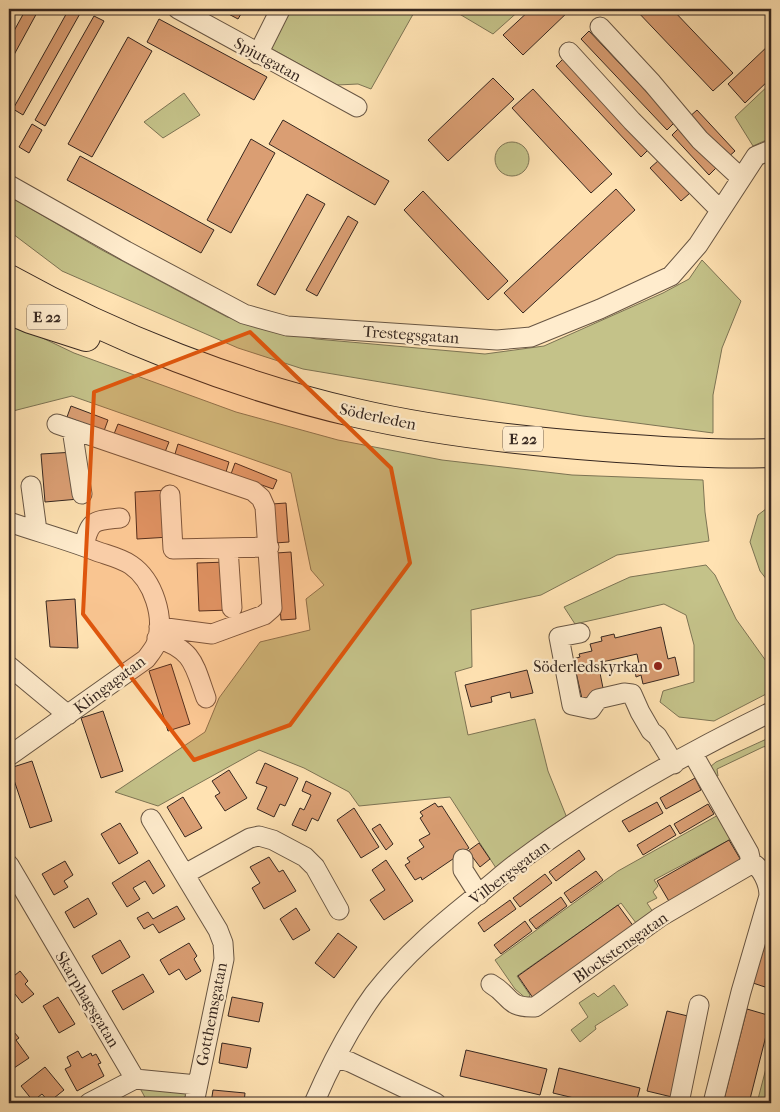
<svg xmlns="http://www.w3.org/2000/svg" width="780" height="1112" viewBox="0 0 780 1112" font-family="'IM FELL French Canon',serif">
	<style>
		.green { fill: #c4c289; stroke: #7d7454 }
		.building { fill: #da9e73; stroke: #362720 }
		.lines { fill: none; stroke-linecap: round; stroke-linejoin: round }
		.minor-casing { stroke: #685644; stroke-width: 21 }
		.highway-casing { stroke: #362720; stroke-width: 30 }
		.minor { stroke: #ffeccd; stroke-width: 19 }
		.highway { stroke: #ffe2b2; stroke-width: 28 }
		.marked { fill: #df560d; fill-opacity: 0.2; stroke: #df560d; stroke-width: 4; stroke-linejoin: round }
		.poi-dot { fill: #8f2418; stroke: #ffeccd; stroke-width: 2 }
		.labels { text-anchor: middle; stroke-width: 4.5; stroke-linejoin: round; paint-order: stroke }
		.shield { fill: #ffeccd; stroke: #726254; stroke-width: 1 }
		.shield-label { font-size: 15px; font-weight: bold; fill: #362720 }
		.street-label { font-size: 16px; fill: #362720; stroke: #ffeccd }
		.poi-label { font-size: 16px; fill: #362720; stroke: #ffeccd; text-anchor: end }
	</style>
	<rect width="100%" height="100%" fill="#ffe2b2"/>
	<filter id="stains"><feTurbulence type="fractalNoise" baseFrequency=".004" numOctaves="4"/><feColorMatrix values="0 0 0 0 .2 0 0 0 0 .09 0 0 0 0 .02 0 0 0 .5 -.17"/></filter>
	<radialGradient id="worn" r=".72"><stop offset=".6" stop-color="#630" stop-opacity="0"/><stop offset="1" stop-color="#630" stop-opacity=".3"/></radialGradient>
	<path class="green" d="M301,9H416L371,89L358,84L337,85L265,45L286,11Z
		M451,9H521L493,34Z
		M771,83V138L753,146L735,117Z
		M184,93L200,115L163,138L144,122Z
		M495 159a17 17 0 1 1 34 0a17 17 0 1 1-34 0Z
		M9,196L100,249L227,317L316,339L485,354L544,346L663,293L689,279L702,260L741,301L722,348L713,395V433L583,416L303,369L238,348L62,271L9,231Z
		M9,322L74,353L236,412L338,440L442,460L572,475L703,480L705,512L709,541L617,555L541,595L471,610L472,667L455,672L468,735L535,719L548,771L567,818L496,868L450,797L359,806L349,792L304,768L259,750L158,806L115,792L205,732L219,698L260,642L310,630L306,599L324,585L311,570L291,473L72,396L9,412Z
		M771,505V585L760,571L750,542L758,515Z
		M706,565L715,575L736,619L771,668L770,692L714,721L679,717L660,702L663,691L694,682V645L686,615L664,604L575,624L564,607L630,577Z
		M771,737V745L763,747L717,769L718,776H715L710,767L716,762Z
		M720,814L733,838L654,880L658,886L653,892L657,898L647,903L653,912L636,923L621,903L517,976L530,995L528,1000L515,989L495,960L618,871Z
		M614,985L628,1005L595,1026L596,1029L580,1042L571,1030L588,1017L579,1003L594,993L598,997Z
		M771,1049V1103H757Z
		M135,1079L197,1085L194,1103H148Z"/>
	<path class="building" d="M26,9H39L9,64V40Z
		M69,9L82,10L23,115L13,109Z
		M219,9H244L238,19Z
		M531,9H571L523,55L503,35Z
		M635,9H672L733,73L713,91Z
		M94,16L104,21L45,126L35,120Z
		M159,19L267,77L254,100L147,42Z
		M589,31L675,122L667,130L581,39Z
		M128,37L152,51L92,157L68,144Z
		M771,43V78L745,103L728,84Z
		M564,58L649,149L641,157L556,66Z
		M493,78L514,99L448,161L428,140Z
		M533,89L612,174L591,193L512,108Z
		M697,110L735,151L726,159L688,118Z
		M283,120L389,181L375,205L269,144Z
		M32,124L42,130L29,153L19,147Z
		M680,127L717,167L709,175L672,135Z
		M251,139L275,153L231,233L207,220Z
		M80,156L214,230L201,253L67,180Z
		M659,160L690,193L681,201L650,168Z
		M616,189L635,210L523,313L504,293Z
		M423,191L508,281L488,300L404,210Z
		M307,194L325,204L275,295L257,285Z
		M348,216L358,222L317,296L306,290Z
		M71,406L108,420L104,431L67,417Z
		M118,424L169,442L165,452L114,434Z
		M178,444L229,462L226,472L175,454Z
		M75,452L79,499L45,502L41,454Z
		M235,463L277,480L273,489L231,474Z
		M167,490L170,537L137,539L135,492Z
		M286,503L289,542L275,543L272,504Z
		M291,552L296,619L281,620L276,553Z
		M228,562L230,610L199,611L197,563Z
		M75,599L78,648L50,647L46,601Z
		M661,627L668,659L675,657L679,675L643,684L641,675L636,677L635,670L640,669L637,654L598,663L605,698L583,703L573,659L580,657L579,654L592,651L590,644L602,641L601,637L614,634L615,638Z
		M171,664L190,724L168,731L149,671Z
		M527,670L533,693L511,698L510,692L491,697L492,702L471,707L465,685Z
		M103,711L123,771L101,778L81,718Z
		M32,761L52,821L30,828L10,768Z
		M265,763L298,778L285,806L280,804L274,817L257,809L267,787L256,783Z
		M229,770L247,798L225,811L215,796L220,793L212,781Z
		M695,778L701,790L666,809L660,798Z
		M306,781L331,793L318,821L312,818L306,831L292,825L300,808L304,810L311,795L302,791Z
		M183,797L202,828L185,837L167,807Z
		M657,802L663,813L629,832L622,821Z
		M435,803L438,807L442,806L469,848L422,880L421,877L415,880L405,865L410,862L407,858L424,847L419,840L430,834L420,818L423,816L420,812Z
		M708,804L714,814L680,834L674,824Z
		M354,808L379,847L361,858L337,820Z
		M120,823L138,853L119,864L101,834Z
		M380,824L393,844L386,850L372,829Z
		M670,825L676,835L643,855L637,845Z
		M729,840L742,862L670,903L657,881Z
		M479,843L490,859L480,867L468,851Z
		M579,850L585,859L556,881L549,872Z
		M269,857L279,872L283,870L296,891L264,909L252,888L260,883L250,867Z
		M149,860L165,886L153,894L145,881L133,888L140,899L127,907L112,883Z
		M386,860L413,901L384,920L370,900L385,890L372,870Z
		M65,861L73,875L64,881L68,887L54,895L42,874Z
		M596,871L603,880L571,903L564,893Z
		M545,874L552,883L520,907L513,898Z
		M561,897L567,906L536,929L529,920Z
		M88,898L97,914L74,928L65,912Z
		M510,900L516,909L484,932L478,923Z
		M618,905L634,927L533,998L518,976Z
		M177,906L185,919L159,933L153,924L144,929L137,918L148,912L153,919Z
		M296,908L310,930L293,940L280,919Z
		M525,921L532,931L501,954L494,945Z
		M771,925V989L753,983Z
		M338,933L357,947L334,978L315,963Z
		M120,940L130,957L102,974L92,956Z
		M189,943L197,956L194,959L201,971L186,980L179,969L169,975L160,960Z
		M20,971L28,981L25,984L34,994L22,1003L15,994L9,999V980Z
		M143,974L154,992L123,1010L112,991Z
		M58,997L75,1024L59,1033L43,1006Z
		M232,997L263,1003L259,1022L228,1016Z
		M747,1009L771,1016L749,1103H723Z
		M667,1011L692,1017L672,1097L647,1091Z
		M9,1026L19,1038L16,1040L29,1058L14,1068L9,1062Z
		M222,1043L251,1048L247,1068L219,1063Z
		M466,1050L547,1069L540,1095L460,1076Z
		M78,1051L82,1058L91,1053L92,1056L96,1054L101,1063L98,1064L104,1076L77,1091L65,1069L71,1066L67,1057Z
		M45,1067L64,1090L49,1102L42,1094L33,1101L21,1086Z
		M559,1068L640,1088L636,1103H595L553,1093Z
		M213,1090L245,1093L244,1103H211Z"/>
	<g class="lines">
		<defs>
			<path id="minor" d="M178,9L357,107
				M600,27L652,83L700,140L741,178
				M569,52L632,121L720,210
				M258,54L280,10
				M9,185L126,251L244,314L287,326L497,340L531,337L600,309L671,276L698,245L756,156L771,150
				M57,424L253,491L261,498L265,507L272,608L264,615L212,634L159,627
				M72,429L82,494
				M31,486L37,531
				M170,495L173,549L269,547
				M9,522C38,532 67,540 96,551C107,555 121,558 131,565C153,580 166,618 156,644C154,649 149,655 146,659L9,756
				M84,546C90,519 94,521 120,518
				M228,548L232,608
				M580,633L559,637L572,705L591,709L598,699L624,693L632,694L640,712L651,731L657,736L674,764
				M157,638C194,650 194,665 206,698
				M9,666L68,715
				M693,754L749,853L751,862C762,868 769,883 769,896L741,992L713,1103
				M151,819L218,930L223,943L224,959L194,1103
				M463,859V870L479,895
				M9,865L135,1079
				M185,874L250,838L259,836L273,840L305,857L315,867L339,910
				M491,984C512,996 506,1008 535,1007L660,917L746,867L751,862
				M336,1058L350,1062L436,1103
				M135,1079L197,1085
				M89,1103L135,1079
				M314,1103C330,1066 350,1027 374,994C405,954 441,924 480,893C494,882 507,870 521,860C596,804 687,753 771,712
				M679,1103L699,1005"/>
			<path id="highway" d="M9,279C115,338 238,386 356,413C438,432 521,441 604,447C660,451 716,455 771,453
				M9,310L30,319L86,337"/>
		</defs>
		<use href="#minor" class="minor-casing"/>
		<use href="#highway" class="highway-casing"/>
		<use href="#minor" class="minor"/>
		<use href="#highway" class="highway"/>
	</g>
	<path class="marked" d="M250,332L391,468L410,563L290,725L194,760L83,614L94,392Z"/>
	<circle class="poi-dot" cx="658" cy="666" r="5"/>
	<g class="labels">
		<g class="shield">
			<rect x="27" y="304.5" width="40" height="25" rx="4"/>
			<rect x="503" y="426.5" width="40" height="25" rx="4"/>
		</g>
		<g class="shield-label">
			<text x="47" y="322">E 22</text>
			<text x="523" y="444">E 22</text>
		</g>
		<g class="street-label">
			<text transform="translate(268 59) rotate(29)" y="6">Spjutgatan</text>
			<text transform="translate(411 334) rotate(4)" y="6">Trestegsgatan</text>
			<text transform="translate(378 416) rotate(12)" y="6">Söderleden</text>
			<text transform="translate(109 684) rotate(-37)" y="6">Klingagatan</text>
			<text transform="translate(509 872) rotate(-37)" y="6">Vilbergsgatan</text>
			<text transform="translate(620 947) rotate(-35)" y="6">Blockstensgatan</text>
			<text transform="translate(88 999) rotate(59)" y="6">Skarphagsgatan</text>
			<text transform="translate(211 1014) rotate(-79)" y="6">Gotthemsgatan</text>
		</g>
		<g class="poi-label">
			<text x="648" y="672">Söderledskyrkan</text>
		</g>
	</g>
	<rect width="780" height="1112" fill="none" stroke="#ffe2b2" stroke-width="30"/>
	<rect x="10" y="10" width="760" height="1092" fill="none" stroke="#362720" stroke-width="2.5"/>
	<rect x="15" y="15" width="750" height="1082" fill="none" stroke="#362720"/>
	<rect width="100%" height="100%" filter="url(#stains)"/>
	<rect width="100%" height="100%" fill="url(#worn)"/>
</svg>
